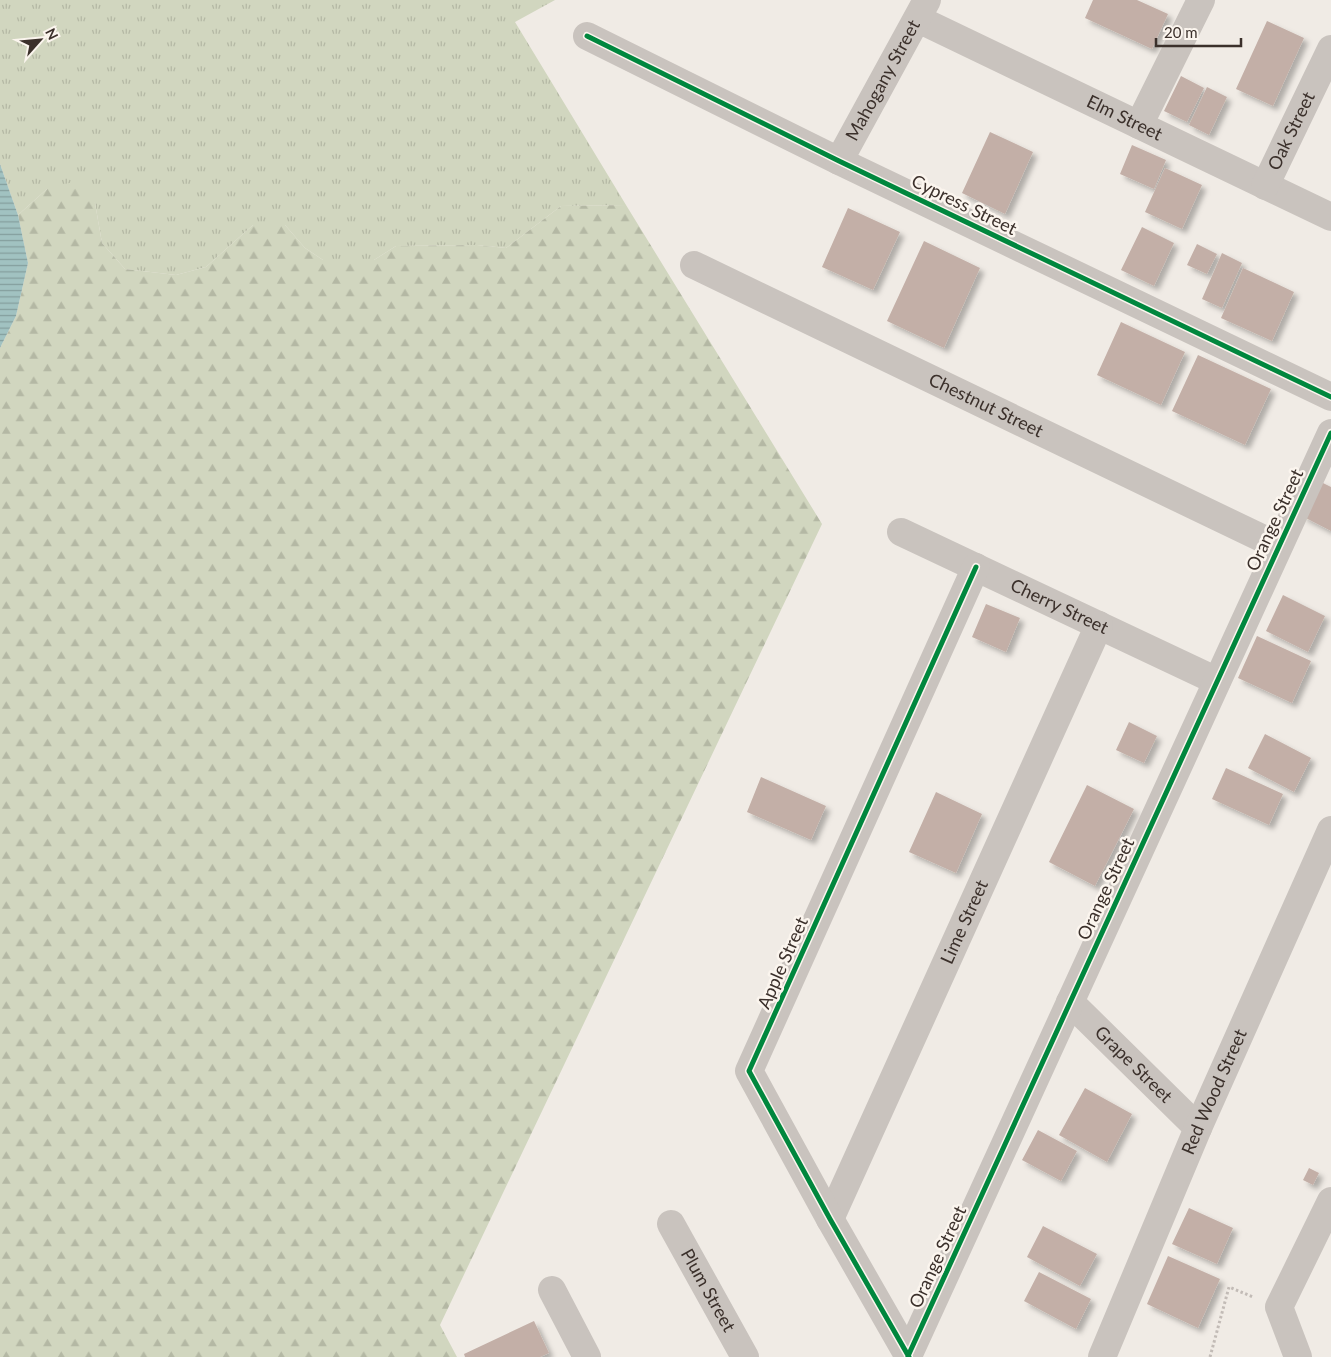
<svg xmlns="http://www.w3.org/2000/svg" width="1331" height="1357" viewBox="0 0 1331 1357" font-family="Lato,sans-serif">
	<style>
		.grass { fill: url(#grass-tufts) }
		.forest { fill: url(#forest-firs) }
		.water { fill: url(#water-rules) }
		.building { fill: #c3afa7; filter: url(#shadow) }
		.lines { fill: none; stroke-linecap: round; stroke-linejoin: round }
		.path { stroke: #c2bbb6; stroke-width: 3; stroke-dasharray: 2.5 2.5; stroke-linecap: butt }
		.minor { stroke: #c9c3be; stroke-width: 28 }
		.cycleway-casing { stroke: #fbf5ee; stroke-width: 8 }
		.cycleway { stroke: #00873e; stroke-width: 5 }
		.labels { text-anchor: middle; stroke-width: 5; stroke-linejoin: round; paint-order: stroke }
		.street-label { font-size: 18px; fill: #3b302b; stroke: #fbf5ee }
	</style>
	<defs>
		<pattern id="grass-tufts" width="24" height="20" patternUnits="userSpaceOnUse" patternTransform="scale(1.25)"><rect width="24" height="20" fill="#d1d6bf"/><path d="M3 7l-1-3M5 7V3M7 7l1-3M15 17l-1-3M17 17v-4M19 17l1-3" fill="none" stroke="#b4b8a4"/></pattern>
		<pattern id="forest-firs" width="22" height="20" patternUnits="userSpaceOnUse" patternTransform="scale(1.25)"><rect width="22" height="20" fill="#d1d6bf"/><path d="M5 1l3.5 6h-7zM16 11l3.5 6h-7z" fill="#b4b8a4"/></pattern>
		<pattern id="water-rules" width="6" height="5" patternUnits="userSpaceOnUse" patternTransform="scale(1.25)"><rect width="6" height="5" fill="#a1c2c1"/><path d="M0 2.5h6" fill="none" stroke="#849e9d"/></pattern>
		<filter id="shadow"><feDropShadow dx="4.5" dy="4.5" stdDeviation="2.5" flood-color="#0004"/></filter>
	</defs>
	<rect width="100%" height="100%" fill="#f0ebe5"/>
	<path class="grass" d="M0,0H555L515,22L626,205L561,206L506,248L477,245L396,246L374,260H323L305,248L285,225H253L206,267L176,275L125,269L102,243L95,203L47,189L18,215L0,164Z"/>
	<path class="forest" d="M77,181L95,203L102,243L125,269L176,275L206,267L253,225H285L305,248L323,260H374L396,246L477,245L506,248L561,206L626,205L822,524L440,1325L457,1357H0V348L16,316L28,263L18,215L47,189Z"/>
	<path class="water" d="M0,164L18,215L28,263L16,316L0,348Z"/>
	<path class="building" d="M1093,0H1137L1168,14L1152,49L1085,18Z
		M1267,21L1304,38L1273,106L1236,89Z
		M1181,76L1204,88L1187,122L1164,111Z
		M1207,87L1227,97L1209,135L1189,125Z
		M990,132L1033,152L1005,214L962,193Z
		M1132,145L1166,160L1154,189L1120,174Z
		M1165,168L1202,185L1182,229L1145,212Z
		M848,208L900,232L873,290L822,267Z
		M1142,227L1174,243L1154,286L1121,270Z
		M924,241L980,268L944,348L887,321Z
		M1197,244L1217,254L1207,274L1187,265Z
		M1222,253L1242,263L1222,308L1202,299Z
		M1243,268L1294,292L1272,341L1221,318Z
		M1121,322L1185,352L1161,405L1097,375Z
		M1198,355L1271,389L1245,445L1172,411Z
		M1319,481L1331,487V531L1302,516Z
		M1283,595L1325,616L1308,652L1266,631Z
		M986,604L1020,618L1006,652L972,637Z
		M1257,636L1311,661L1292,703L1238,678Z
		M1129,722L1157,736L1144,763L1116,750Z
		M1265,734L1311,758L1294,792L1248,768Z
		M1226,768L1283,794L1269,825L1212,799Z
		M761,777L826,806L811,840L747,812Z
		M1087,785L1134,809L1095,886L1049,862Z
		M936,792L982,814L956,873L909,852Z
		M1085,1088L1132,1114L1107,1162L1059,1135Z
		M1038,1130L1077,1151L1061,1181L1022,1160Z
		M1309,1168L1319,1173L1313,1185L1303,1180Z
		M1189,1208L1233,1228L1217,1264L1172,1244Z
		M1043,1226L1097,1254L1080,1286L1027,1257Z
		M1168,1256L1220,1279L1198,1328L1147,1304Z
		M1039,1272L1091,1299L1076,1329L1024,1301Z
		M534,1321L549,1353L540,1357H465L464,1354Z"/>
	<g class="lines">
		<path class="path" d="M1210,1357L1229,1287L1253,1297"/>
		<g class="minor">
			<path id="s1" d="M918,19L1331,217"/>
			<path d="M587,36L839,161L1331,397"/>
			<path d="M1139,125L1201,0"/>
			<path id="s2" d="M839,161L927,0"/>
			<path id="s3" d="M1265,186L1331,49"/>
			<path id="s4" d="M694,265L1278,546"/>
			<path id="s5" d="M901,532L1217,681"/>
			<path id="s6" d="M1070,1002L1198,1128"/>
			<path id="s7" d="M830,1219L1099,625"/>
			<path id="s8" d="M671,1224L745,1357"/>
			<path d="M552,1290L587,1357"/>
			<path d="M908,1356L1331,433"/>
			<path d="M909,1357L830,1219L749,1071L976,567"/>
			<path id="s9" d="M1102,1357L1198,1128L1331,830"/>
			<path d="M1298,1357L1279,1307L1331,1201"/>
		</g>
		<defs>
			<path id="cycleway" d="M587,36L839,161L1331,397
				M908,1356L1331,433
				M909,1357L830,1219L749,1071L976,567"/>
		</defs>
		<use href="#cycleway" class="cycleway-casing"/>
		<use href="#cycleway" class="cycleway"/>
	</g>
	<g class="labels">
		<g class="street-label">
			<text dy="6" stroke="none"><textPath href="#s2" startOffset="92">Mahogany Street</textPath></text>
			<text dy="6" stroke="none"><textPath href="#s1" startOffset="229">Elm Street</textPath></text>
			<text dy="6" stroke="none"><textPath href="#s3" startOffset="61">Oak Street</textPath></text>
			<text transform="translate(964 205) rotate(26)" y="6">Cypress Street</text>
			<text dy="6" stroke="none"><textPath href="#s4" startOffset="324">Chestnut Street</textPath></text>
			<text transform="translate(1275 520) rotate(-65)" y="6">Orange Street</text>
			<text dy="6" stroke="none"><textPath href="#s5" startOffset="175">Cherry Street</textPath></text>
			<text transform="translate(1106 889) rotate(-65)" y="6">Orange Street</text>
			<text dy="6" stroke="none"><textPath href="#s7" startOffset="326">Lime Street</textPath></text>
			<text transform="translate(783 963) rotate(-66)" y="6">Apple Street</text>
			<text dy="6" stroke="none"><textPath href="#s6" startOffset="89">Grape Street</textPath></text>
			<text dy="6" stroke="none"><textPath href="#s9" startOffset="288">Red Wood Street</textPath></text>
			<text transform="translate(938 1257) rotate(-65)" y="6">Orange Street</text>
			<text dy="6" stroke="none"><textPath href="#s8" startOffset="76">Plum Street</textPath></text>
		</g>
	</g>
	<g transform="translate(40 40) rotate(63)" stroke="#fbf5ee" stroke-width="4" paint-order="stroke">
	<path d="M0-4L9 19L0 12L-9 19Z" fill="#3b302b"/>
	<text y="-8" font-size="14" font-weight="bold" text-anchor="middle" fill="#3b302b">N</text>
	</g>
	<path d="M1156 38v8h85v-8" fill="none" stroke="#3b302b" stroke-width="2.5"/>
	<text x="1164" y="38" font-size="15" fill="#3b302b" stroke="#fbf5ee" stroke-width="4" paint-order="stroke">20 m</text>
</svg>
